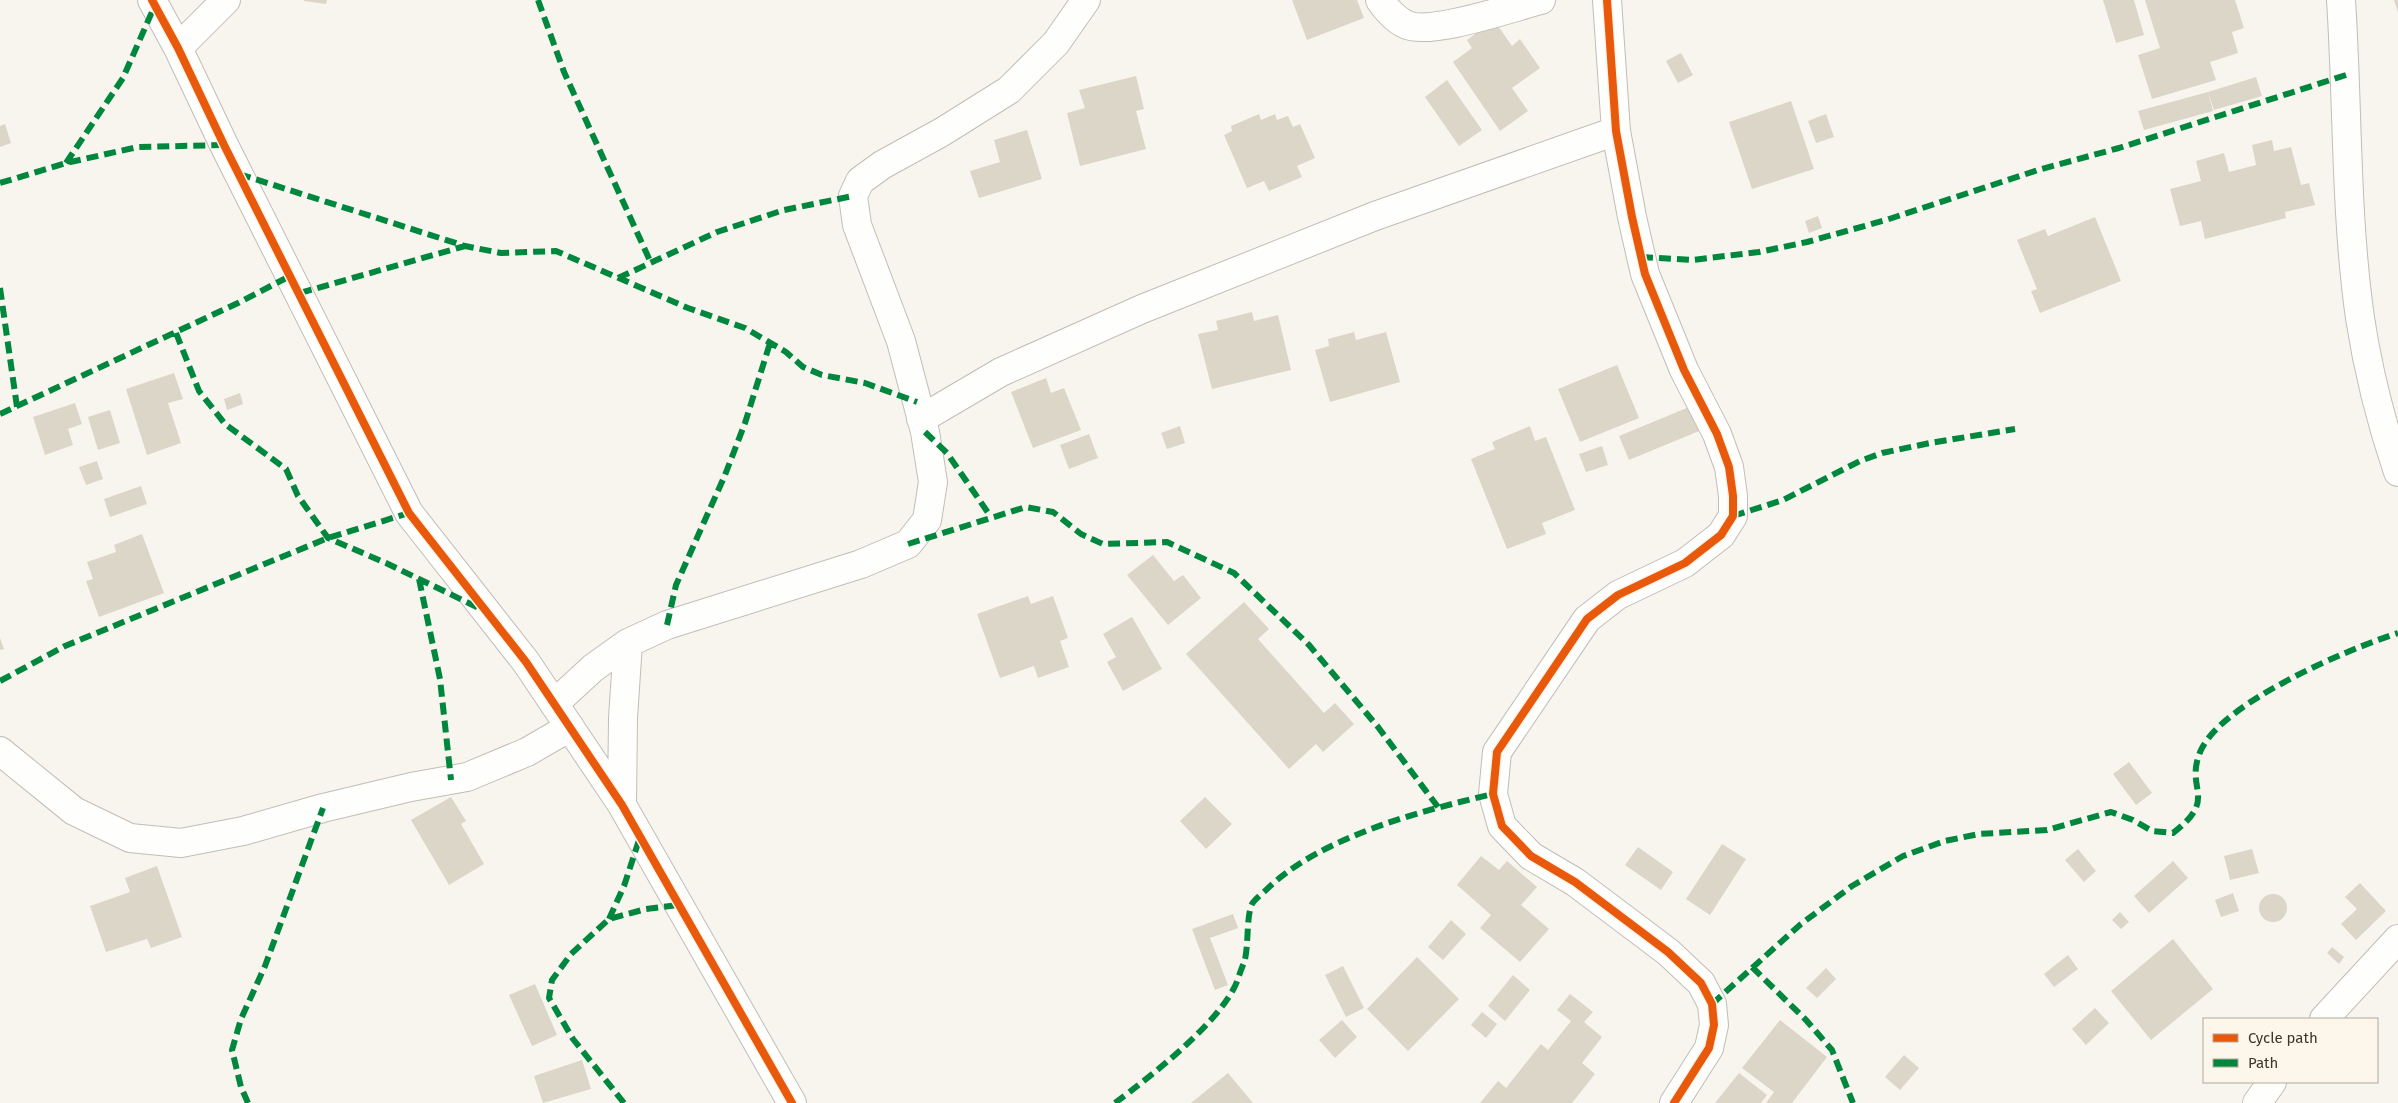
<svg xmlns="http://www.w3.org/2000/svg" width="2398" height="1103" viewBox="0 0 2398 1103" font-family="'Fira Sans',sans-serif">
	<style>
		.building { fill: #dcd6c9 }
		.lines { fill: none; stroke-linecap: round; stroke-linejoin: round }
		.minor-casing { stroke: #c2bdb6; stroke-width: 30 }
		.minor { stroke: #fefefd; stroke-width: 28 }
		.quiet { stroke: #00873e; stroke-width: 6; stroke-dasharray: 12 6; stroke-linecap: butt }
		.cycleway-casing { stroke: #fcf6eb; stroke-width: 11 }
		.cycleway { stroke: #e8590c; stroke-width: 8 }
	</style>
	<rect width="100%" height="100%" fill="#f8f5ef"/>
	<path class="building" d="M304,0H327L326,4L304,1Z
		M1292,0H1357L1364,18L1307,40Z
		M2103,0H2134L2144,35L2116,43Z
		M2145,0H2235L2244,28L2232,32L2238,53L2210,62L2216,80L2152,99L2138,55L2160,48Z
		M2394,0H2398V12Z
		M1494,20L1512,46L1520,39L1540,68L1512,88L1528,111L1500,131L1453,62L1472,48L1467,40Z
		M1681,53L1693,75L1678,83L1666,61Z
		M1136,76L1144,109L1136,111L1146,149L1080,166L1067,113L1085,108L1079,90Z
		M2256,77L2262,96L2214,110L2208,92Z
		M1447,80L1482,130L1459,146L1425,97Z
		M2208,92L2213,111L2144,130L2138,111Z
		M1791,101L1814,169L1752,189L1729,122Z
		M1259,114L1261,120L1275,114L1277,120L1288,116L1293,127L1300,124L1315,158L1297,166L1302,177L1269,191L1264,181L1247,188L1224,135L1232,131L1231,126Z
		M1826,114L1834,137L1816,143L1808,121Z
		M5,124L11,143L0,147V126Z
		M1027,130L1042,179L979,198L970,171L1000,162L994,140Z
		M2272,140L2274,151L2291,147L2301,185L2309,183L2315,205L2285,212L2286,218L2205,239L2201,221L2180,226L2170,189L2201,181L2196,161L2224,153L2229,172L2256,165L2252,145Z
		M1818,216L1822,228L1809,233L1805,221Z
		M2095,217L2121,281L2040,313L2031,291L2037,289L2017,240L2045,229L2048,236Z
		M1252,312L1254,321L1278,315L1291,370L1212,389L1198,334L1218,330L1216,321Z
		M1354,332L1356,340L1386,332L1400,382L1330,402L1315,350L1329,346L1328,339Z
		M1617,365L1639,418L1580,442L1558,389Z
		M174,373L183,399L168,403L181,443L147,455L126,389Z
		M1046,378L1051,393L1064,388L1081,430L1033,448L1011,392Z
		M240,393L243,404L227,410L224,399Z
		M75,403L82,424L68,429L73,445L45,455L33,417Z
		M1694,405L1704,429L1629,460L1619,436Z
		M110,410L120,443L98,450L88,417Z
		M1180,426L1185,443L1167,449L1161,433Z
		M1530,426L1535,441L1546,437L1575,510L1542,523L1546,534L1507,549L1471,459L1495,449L1492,442Z
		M1089,434L1098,458L1069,469L1060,445Z
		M1602,446L1608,465L1586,472L1579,454Z
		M97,461L103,479L86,485L79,467Z
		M141,486L147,504L110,517L104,499Z
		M142,534L164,593L99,617L86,581L93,579L87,562L116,552L114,545Z
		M1153,555L1174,581L1183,575L1201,598L1168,625L1127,575Z
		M1028,596L1031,604L1053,596L1068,638L1060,641L1069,667L1038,678L1034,666L1000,678L977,614Z
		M1244,602L1269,629L1258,639L1324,713L1335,703L1354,724L1323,752L1316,744L1289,769L1186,654Z
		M1132,617L1162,669L1123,691L1107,662L1116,657L1103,634Z
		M0,638L4,649L0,650Z
		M2129,762L2152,793L2136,805L2113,774Z
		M451,797L466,821L461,824L484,864L449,885L411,820Z
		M1205,797L1232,824L1206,849L1180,821Z
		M1722,844L1746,859L1710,915L1686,899Z
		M1638,847L1673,872L1661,890L1625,865Z
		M2078,849L2096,871L2084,882L2065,860Z
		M2252,849L2259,873L2230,880L2224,856Z
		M1481,856L1499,870L1507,861L1537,887L1521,905L1549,929L1520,962L1480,928L1491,915L1457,885Z
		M2173,861L2188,878L2149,913L2134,896Z
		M157,866L182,937L151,948L147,939L106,952L90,906L130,892L125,878Z
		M2360,883L2386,911L2356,940L2341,924L2357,909L2345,897Z
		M2233,893L2239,911L2221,917L2215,900Z
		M2259 908a14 14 0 1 1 28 0a14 14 0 1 1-28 0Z
		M2120,912L2129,922L2121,929L2112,920Z
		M1233,914L1238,928L1210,938L1228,985L1215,990L1192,929Z
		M1451,920L1466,934L1443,960L1428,947Z
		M2173,939L2213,989L2151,1040L2111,991Z
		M2332,947L2344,957L2339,964L2327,953Z
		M2068,955L2078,969L2054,987L2044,974Z
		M1417,957L1459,999L1408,1051L1367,1009Z
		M1343,966L1364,1008L1346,1017L1325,975Z
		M1826,968L1836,979L1817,998L1806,988Z
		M1513,975L1530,990L1505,1021L1488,1006Z
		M535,984L557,1035L532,1046L509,995Z
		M1570,994L1593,1012L1584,1022L1602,1037L1582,1063L1595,1074L1572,1103H1480L1498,1081L1506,1088L1541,1044L1548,1050L1571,1021L1557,1010Z
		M2095,1008L2109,1023L2086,1045L2072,1029Z
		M1482,1012L1497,1024L1486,1038L1471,1025Z
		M1342,1020L1357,1037L1335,1058L1319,1040Z
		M1780,1020L1827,1057L1792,1103H1766L1774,1092L1742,1068Z
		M1904,1055L1919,1068L1900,1090L1885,1077Z
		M582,1060L591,1089L543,1103L534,1076Z
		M1228,1073L1253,1103H1191Z
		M1739,1073L1767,1095L1761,1103H1715Z"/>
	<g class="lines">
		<defs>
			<path id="minor" d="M152,0L178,48L224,145L409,513L526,662L622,805L792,1103
				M1380,0C1385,8 1396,20 1405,24C1428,37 1513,7 1541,0
				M1607,0L1616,131L1632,217L1645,274L1684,370L1717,434L1729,467L1733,496V516L1721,535L1685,563L1618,595L1587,619L1497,752L1493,794L1502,826L1531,856L1575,882L1668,952L1701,983L1712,1004L1714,1025L1709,1048L1674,1103
				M2341,0C2348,106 2345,212 2360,318C2368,370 2381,422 2398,472
				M178,48L226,0
				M921,419L1001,372L1142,309L1375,216L1616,131
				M554,704L593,668L628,643L667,625L861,564L908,544L927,520L933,482L925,432L901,341L857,225L853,196L860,181L882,165L942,132L1009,90L1056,43L1086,0
				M0,751L74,811L130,838L181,843L243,831L323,808L411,787L467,777L527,752L570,727
				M622,805L623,718L628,643
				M2324,1019L2398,939
				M2257,1103L2272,1082"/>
		</defs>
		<use href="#minor" class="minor-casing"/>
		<use href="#minor" class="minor"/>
		<path class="quiet" d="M538,0L564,72L651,263
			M66,163L123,78L155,5
			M239,174L465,246L501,253L556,251L688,308L745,328L786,352L803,367L822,375L865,383L917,402
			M0,183L66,163L138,147L224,145
			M1641,257L1692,260L1759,252L1807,242L1886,220L2038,170L2119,148L2346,75
			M618,278L717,232L784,210L853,196
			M0,288L17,407
			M300,293L465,246
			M176,333L199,391L225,424L286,469L298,496L328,538L386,563L481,609
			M0,414L238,303L290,276
			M925,432L947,453L991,517
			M1733,516L1783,500L1860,461L1882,453L1930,443L2015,429
			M908,544L1026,507L1053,512L1081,534L1103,544L1167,542L1234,573L1309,645L1378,727L1438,807
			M419,579L440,679L451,780
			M667,625L676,585L725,475L745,423L770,343
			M0,681L65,646L245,572L328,538L409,513
			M609,919L624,886L640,837
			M1752,967L1806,1020L1832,1050L1853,1103
			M1712,1004L1801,924L1852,886L1903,856L1945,841L1979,834L2047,830L2111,812L2133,820L2152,831L2173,833C2220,797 2183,790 2201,750C2223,702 2348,649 2398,633
			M248,1103L241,1087L232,1050L241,1019L265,966L323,808
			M624,1103L573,1039L549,998L552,980L571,954L609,919L646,909L678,905
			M1115,1103C1151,1076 1213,1028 1234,988C1238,981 1240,971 1244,963C1249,948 1246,916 1252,904C1255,899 1262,894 1266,890C1320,837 1420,811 1493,794"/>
		<defs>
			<path id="cycleway" d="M152,0L178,48L224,145L409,513L526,662L622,805L792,1103
				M1607,0L1616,131L1632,217L1645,274L1684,370L1717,434L1729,467L1733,496V516L1721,535L1685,563L1618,595L1587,619L1497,752L1493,794L1502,826L1531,856L1575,882L1668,952L1701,983L1712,1004L1714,1025L1709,1048L1674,1103"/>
		</defs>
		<use href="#cycleway" class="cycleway-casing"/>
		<use href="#cycleway" class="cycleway"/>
	</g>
	<rect x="2203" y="1018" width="175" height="65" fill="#fcf6eb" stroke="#b0aa9e"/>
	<rect x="2213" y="1034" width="25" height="8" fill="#e8590c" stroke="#b0aa9e"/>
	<text x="2248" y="1043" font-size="15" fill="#3d372b">Cycle path</text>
	<rect x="2213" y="1059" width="25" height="8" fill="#00873e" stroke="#b0aa9e"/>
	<text x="2248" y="1068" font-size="15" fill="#3d372b">Path</text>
</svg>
